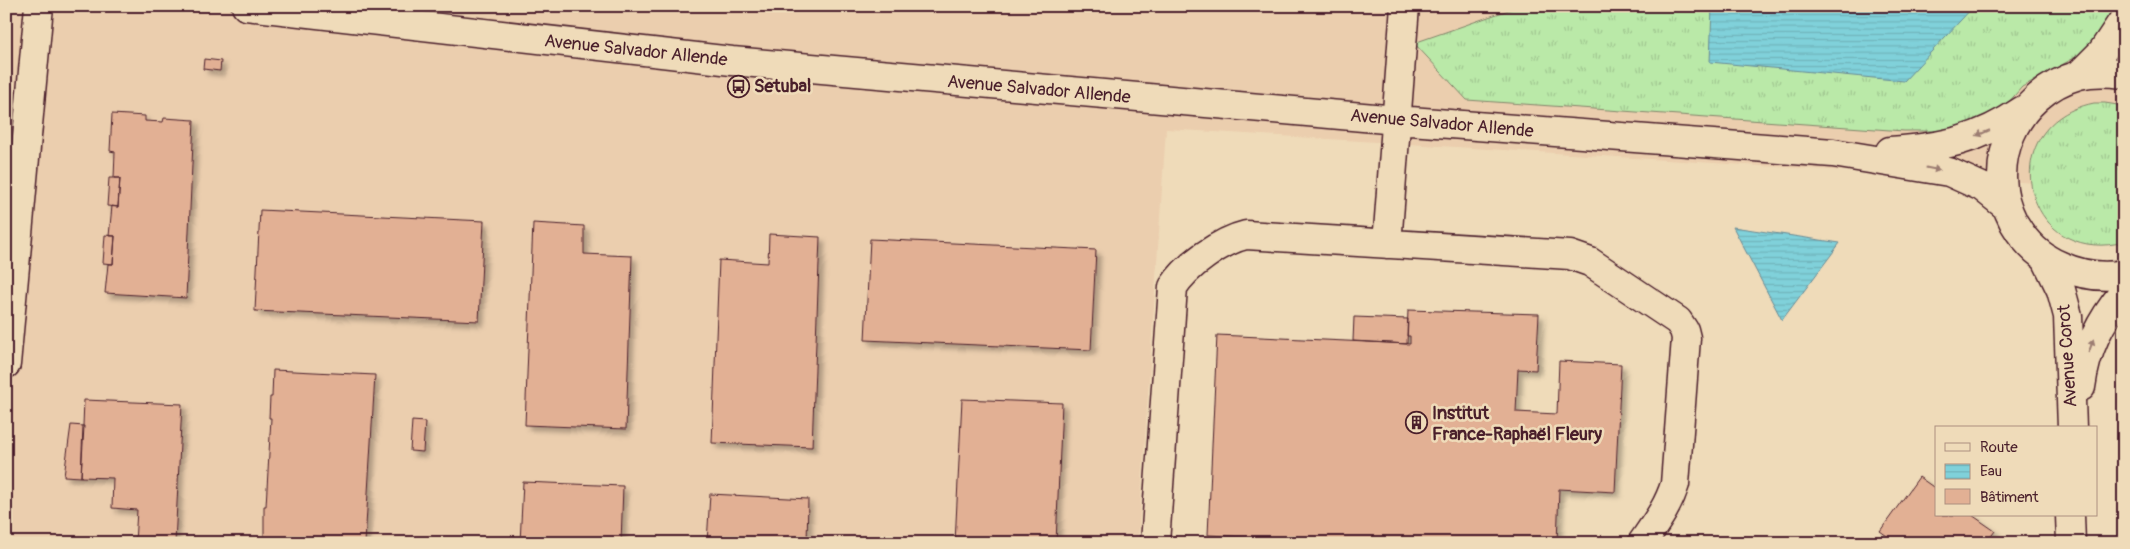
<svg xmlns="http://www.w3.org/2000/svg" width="2130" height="549" viewBox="0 0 2130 549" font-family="Pangolin,sans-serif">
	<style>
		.built { fill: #ebceae }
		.grass { fill: url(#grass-tufts); stroke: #82846a }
		.water { fill: url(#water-rules); stroke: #6a8a94 }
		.building { fill: #e2b094; stroke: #4a1f2b; filter: url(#shadow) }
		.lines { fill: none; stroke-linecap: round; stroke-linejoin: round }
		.minor-casing { stroke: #4a1f2b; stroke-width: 31 }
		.minor { stroke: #efdbb9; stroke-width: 28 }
		.oneway { fill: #9c7d72 }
		.labels { text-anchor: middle; stroke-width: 5; stroke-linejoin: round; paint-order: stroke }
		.street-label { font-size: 18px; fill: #4a1f2b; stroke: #efdbb9 }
		.poi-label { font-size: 18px; font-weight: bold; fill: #4a1f2b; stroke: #efdbb9; text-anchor: start }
	</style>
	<defs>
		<pattern id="grass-tufts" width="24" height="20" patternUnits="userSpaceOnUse" patternTransform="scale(1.25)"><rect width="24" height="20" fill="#bae9a8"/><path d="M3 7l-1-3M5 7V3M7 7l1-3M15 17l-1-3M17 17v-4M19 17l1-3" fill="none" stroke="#a1c791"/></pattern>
		<pattern id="water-rules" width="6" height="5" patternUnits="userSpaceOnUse" patternTransform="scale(1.25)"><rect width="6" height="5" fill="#80d1da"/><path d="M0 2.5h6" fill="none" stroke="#70b3bb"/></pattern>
		<filter id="shadow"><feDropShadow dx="4.5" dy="4.5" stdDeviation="2.5" flood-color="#0004"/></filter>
	</defs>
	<rect width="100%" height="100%" fill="#efdbb9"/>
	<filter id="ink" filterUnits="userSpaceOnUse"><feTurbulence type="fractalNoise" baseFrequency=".02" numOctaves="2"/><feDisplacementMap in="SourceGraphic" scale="10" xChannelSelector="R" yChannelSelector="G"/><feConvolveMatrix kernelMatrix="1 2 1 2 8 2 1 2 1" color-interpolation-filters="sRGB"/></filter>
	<g filter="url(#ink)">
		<path class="built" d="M6,6H2124V193L2102,187L1166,129L1138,543H6Z"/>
		<path class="grass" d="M1520,6H2116L2094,47L2022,87L2000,112L1962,131H1904L1467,100L1414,43Z
			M2094,103H2105L2124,106V242C2023,268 1990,124 2094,103Z"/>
		<path class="water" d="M1712,6H1974L1904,81L1710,62Z
			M1733,227L1840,243L1782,320Z"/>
		<path class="building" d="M204,59L221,61L220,71L203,69Z
			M112,114L145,116V121L163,122L164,118L194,120L186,298L105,293L108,264H113L115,236H109L112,206L118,207L120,178H114L115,152L110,151Z
			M109,178H120L118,207L107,206Z
			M260,210L484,221L479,321L255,311Z
			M533,223L584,226V254L632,256L626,429L525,425Z
			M769,234L820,237L812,447L712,443L719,260L768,263Z
			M105,235L115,236L113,264L103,263Z
			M870,239L1096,250L1091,350L865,340Z
			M1408,310L1539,314L1536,370L1518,369L1516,412L1557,414L1559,361L1621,364L1615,492L1559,489L1557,543H1355L1208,535L1217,335L1410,344V336H1407Z
			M1354,317L1408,319L1407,344L1353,341Z
			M273,370L375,375L365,543H264V506H266L271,418H269L270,397H272Z
			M962,399L1062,403L1056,543H955Z
			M84,400L182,404L175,543H135L137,510L112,508L113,478L81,477Z
			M412,421L425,422L423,452L410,451Z
			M71,425L84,426L81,477L64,476Z
			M1919,477L1936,489V515H1972L1995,531L1986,543H1897L1880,531Z
			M523,482L623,486L621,543H520Z
			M710,494L808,499L807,543H707Z"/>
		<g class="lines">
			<defs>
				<path id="minor" d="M246,6L732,61L1397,120L1833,153L1949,172L1982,187L2007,207
					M2124,74C2108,72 2094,71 2079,75C2015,93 1983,165 2014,223C2025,242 2041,258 2061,266C2081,275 2102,278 2124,274
					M2079,75L2102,52L2124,19
					M1890,151C1943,147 1978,141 2023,110
					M1387,244L1405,6
					M2046,259L2061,290L2068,316L2072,428
					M6,364L39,6
					M2081,387C2086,349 2100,321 2124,292
					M2070,515L2071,543
					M1155,543L1173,287C1187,265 1221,241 1246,235L1570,255L1590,262L1678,321L1684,330L1686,338L1675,484C1668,507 1655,524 1642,543"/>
			</defs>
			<use href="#minor" class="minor-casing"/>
			<use href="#minor" class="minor"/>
		</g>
		<defs><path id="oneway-solid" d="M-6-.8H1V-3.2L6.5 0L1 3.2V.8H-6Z" transform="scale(1.25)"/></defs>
		<g class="oneway">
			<use href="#oneway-solid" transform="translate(1983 133) rotate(158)"/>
			<use href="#oneway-solid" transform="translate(1933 169) rotate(11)"/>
			<use href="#oneway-solid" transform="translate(2091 346) rotate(-70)"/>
		</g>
	</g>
	<defs>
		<symbol id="bus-ring" viewBox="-11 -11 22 22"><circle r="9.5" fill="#efdbb9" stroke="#4a1f2b" stroke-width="1.5"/><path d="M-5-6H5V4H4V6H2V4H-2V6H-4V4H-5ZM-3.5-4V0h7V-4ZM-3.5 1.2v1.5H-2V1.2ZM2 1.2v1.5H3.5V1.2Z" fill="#4a1f2b"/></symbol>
		<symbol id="building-ring" viewBox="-11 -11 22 22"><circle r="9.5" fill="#efdbb9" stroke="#4a1f2b" stroke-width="1.5"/><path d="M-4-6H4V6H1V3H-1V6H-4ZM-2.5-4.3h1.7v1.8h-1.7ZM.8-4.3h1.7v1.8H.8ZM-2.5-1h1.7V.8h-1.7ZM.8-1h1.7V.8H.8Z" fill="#4a1f2b"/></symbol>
	</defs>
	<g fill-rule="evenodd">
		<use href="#bus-ring" x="726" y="74" width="25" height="25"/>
		<use href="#building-ring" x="1404" y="410" width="25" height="25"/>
	</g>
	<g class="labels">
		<g class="street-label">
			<text transform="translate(636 50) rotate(6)" y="6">Avenue Salvador Allende</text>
			<text transform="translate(1039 89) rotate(5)" y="6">Avenue Salvador Allende</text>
			<text transform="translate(1442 123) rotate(5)" y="6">Avenue Salvador Allende</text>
			<text transform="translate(2067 356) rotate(-94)" y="6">Avenue Corot</text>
		</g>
		<g class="poi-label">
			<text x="754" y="92">Setubal</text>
			<text x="1432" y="419">Institut<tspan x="1432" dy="21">France-Raphaël Fleury</tspan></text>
		</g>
	</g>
	<rect width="2130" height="549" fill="none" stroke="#efdbb9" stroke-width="25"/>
	<rect x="12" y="12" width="2105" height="524" fill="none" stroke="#4a1f2b" stroke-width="2" filter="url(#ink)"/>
	<rect x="1935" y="426" width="162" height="90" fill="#efdbb9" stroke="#ad9080"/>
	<rect x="1945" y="443" width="25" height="8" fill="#efdbb9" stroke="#ad9080"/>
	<text x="1980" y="452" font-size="15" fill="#4a1f2b">Route</text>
	<rect x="1945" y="464" width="25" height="15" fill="url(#water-rules)" stroke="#ad9080"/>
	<text x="1980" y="476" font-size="15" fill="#4a1f2b">Eau</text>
	<rect x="1945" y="489" width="25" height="15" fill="#e2b094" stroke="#ad9080"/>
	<text x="1980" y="502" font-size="15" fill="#4a1f2b">Bâtiment</text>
</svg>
